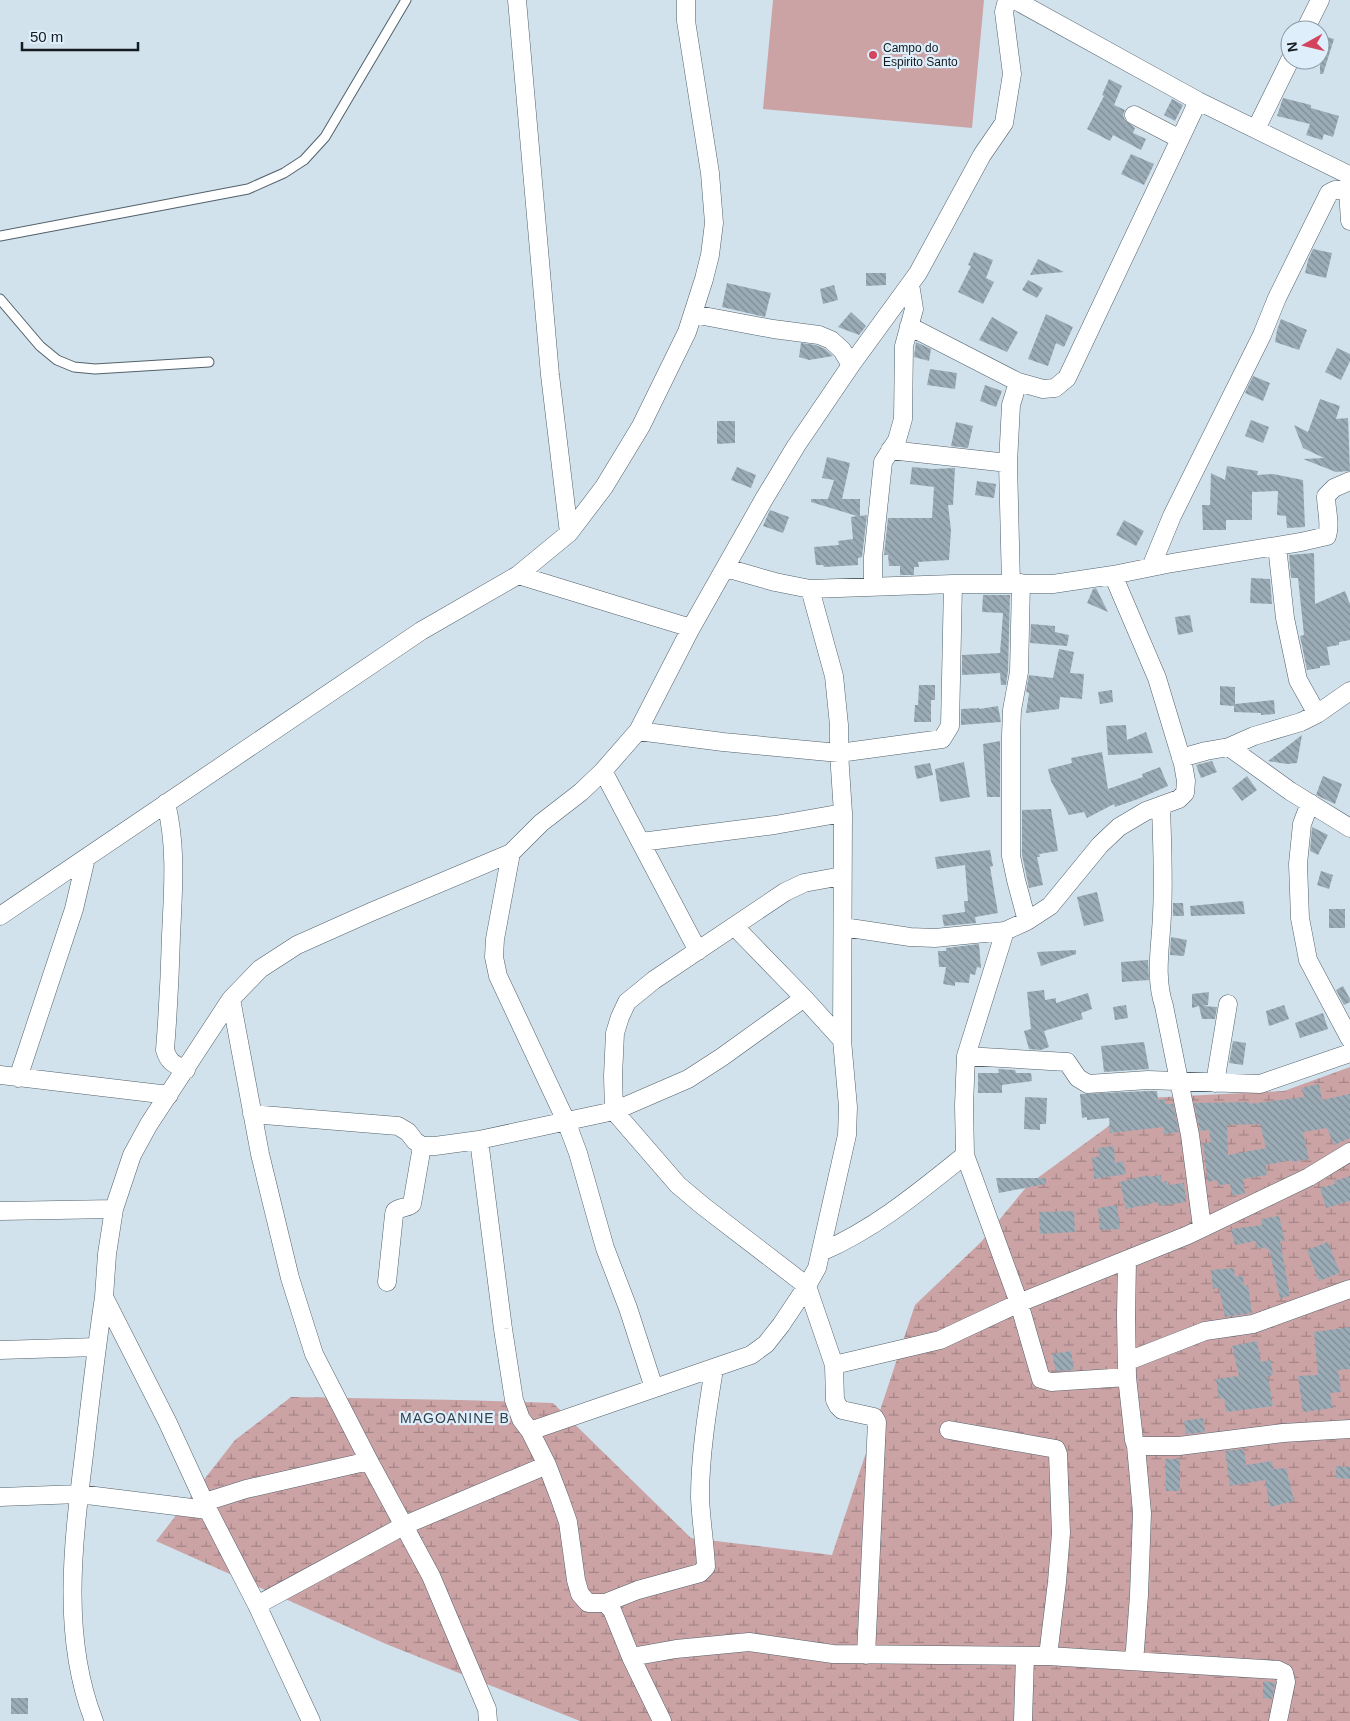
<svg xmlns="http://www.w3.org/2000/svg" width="1350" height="1721" viewBox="0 0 1350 1721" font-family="Arial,sans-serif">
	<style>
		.wetland { fill: url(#wetland-marsh) }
		.pitch { fill: #cba3a5 }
		.building { fill: url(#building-back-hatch); fill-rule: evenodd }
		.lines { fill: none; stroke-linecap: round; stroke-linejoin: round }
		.lane-casing { stroke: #52616b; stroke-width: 11 }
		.street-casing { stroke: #52616b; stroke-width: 19 }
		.lane { stroke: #fff; stroke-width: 9 }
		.street { stroke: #fff; stroke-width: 18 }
		.poi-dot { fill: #d4445e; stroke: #deeffb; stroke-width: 2 }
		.labels { text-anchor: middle; stroke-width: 4.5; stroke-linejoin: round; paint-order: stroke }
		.poi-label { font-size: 12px; fill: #151b1f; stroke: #deeffb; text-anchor: start }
		.neighbourhood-label { font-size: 14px; letter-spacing: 1px; fill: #33414a; stroke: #deeffb }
	</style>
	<defs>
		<pattern id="wetland-marsh" width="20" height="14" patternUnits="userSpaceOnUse" patternTransform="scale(1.25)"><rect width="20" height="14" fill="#cba3a5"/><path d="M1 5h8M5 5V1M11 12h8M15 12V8" fill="none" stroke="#a48486"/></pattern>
		<pattern id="building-back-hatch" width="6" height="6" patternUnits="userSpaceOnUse" patternTransform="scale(1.25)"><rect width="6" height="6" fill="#9cacb7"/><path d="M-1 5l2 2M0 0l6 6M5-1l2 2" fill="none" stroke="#7e8b94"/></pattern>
	</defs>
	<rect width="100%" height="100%" fill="#d1e2ed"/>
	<path class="wetland" d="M1350,1067V1721H580L386,1644L156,1541L235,1440L291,1397L460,1400L553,1403L691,1538L832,1555L915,1305L981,1242L1028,1185L1147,1098L1284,1091Z"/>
	<path class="pitch" d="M773,0H984L972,128L763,109Z"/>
	<path class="building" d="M1320,35L1334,39L1323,74H1320Z
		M1109,79L1122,86L1114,105L1125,110L1123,115L1125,120L1135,128L1133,133L1146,139L1141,150L1113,135L1110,141L1087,129L1104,96L1102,95Z
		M1283,98L1311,105V108L1339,116L1333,137L1324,134L1322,140L1306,135L1310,124L1277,116Z
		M1172,99L1183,105L1175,121L1164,115Z
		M1131,154L1154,164L1144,185L1121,174Z
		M1313,249L1332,253L1326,278L1305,273L1308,260Z
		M974,252L993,260L986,278L994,282L983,304L958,292L971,266L968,265Z
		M1038,259L1064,272L1030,275Z
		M866,273H886V285L866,286Z
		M1028,280L1043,288L1037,298L1022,290Z
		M727,283L771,293L765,317L722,307Z
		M834,285L838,300L823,304L820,289Z
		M851,312L866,326L859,335L838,327Z
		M1046,314L1073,327L1064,347L1056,343L1048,366L1028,359Z
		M992,317L1018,332L1007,352L979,340Z
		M1281,319L1307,330L1299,350L1275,342L1277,330Z
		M916,342L931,349L929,361L914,357Z
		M801,343L816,345L825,349L833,356L809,360L799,357Z
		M1337,348L1350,354V361L1341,380L1325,372Z
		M930,369L957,373L955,389L927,385Z
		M1253,376L1270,383L1263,401L1245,393Z
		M985,385L1002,391L996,407L980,401Z
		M1320,399L1340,406L1336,419L1348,418L1350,471L1336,472L1303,459L1324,458L1303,448L1294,425L1308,432Z
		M1251,420L1269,427L1263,443L1245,436Z
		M717,421H735V443L717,444Z
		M956,422L973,426L968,448L951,446Z
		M827,457L850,463L842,499H860V516L867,515L862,557L858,558V565L824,567L823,565H816L814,547L839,545L838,541L853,539L851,517L857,516L811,502V499H828L834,480L822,478Z
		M1227,466L1258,471L1257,475L1273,474L1303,480L1305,527L1287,528L1286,516L1277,515L1278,491L1252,492V520H1226V530H1203L1202,505H1210L1211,473L1225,480Z
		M737,467L756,475L751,488L731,480Z
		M912,467L933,469L955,468L953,505H948L951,530L949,560L918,562L919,567H914V575H900V566H889L888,555H884L888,518H932L934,487L910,484Z
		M977,481L996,484L994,498L975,495Z
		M770,510L789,517L783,533L763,526Z
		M1124,520L1144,531L1136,546L1116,535Z
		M1314,553L1315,604L1345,591L1350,604V640L1339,642V645L1327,647L1330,665L1320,666V668L1307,670L1300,636L1304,635L1298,578H1291L1289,555Z
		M1251,578L1270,579L1272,604L1250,603Z
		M1096,588L1108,612L1087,603L1093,589Z
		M983,595H1010L1008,671L1006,685H1001L1000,673L962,675V655L1000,653L1003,613L982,612Z
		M1190,615L1193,632L1178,635L1175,617Z
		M1031,624L1055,626V632L1069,635L1067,646L1030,643Z
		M1059,649L1074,652L1070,673L1084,674L1082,699L1060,697L1059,709L1026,713L1029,693L1026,692L1029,675L1053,678Z
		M919,685H935V700H931V722H914L915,705H918Z
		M1220,686L1235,687V704L1274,700L1275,714L1261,715V713L1234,712V706L1220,705Z
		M1112,690L1113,702L1100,704L1098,692Z
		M998,706L1001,722L961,725V709L979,708V709Z
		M1126,725L1127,740L1146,732L1153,753L1108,755L1106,726Z
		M1302,735L1297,763L1287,764L1268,761Z
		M1000,741V797H987L983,744Z
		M1102,752L1108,789L1143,777L1142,774L1160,767L1168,786L1138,799L1115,807L1114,804L1087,818L1084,812L1069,815L1051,781L1048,769L1072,763L1071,758Z
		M1212,761L1217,772L1201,778L1196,765Z
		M964,762L970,797L940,802L935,769Z
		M930,763L933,775L917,779L914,766Z
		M1247,776L1257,790L1242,801L1232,788Z
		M1323,776L1342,784L1335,804L1316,795Z
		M1051,809L1058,851L1039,854L1040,857H1037L1043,885L1029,888L1022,855V810Z
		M1312,827L1328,835L1318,855L1310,851Z
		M990,850L993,866L990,867L998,913L975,917L976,923L944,926L942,915L965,912L964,901H968L965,865L937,869L935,857Z
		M1321,871L1333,875L1329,889L1317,885Z
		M1097,892L1104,921L1084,926L1077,897Z
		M1243,901L1245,914L1191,916L1190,906Z
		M1173,903H1183L1184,916H1173Z
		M1329,909H1345V928H1329Z
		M1171,937L1187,940L1184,956L1170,955Z
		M979,944L981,968L977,967L975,975L970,974L969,983L955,982V986L943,984L946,967H939L938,951H946V948Z
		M1076,950V954L1041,966L1037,952Z
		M1148,960L1149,980L1122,982L1121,962Z
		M1343,986L1350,999V1002L1344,1005L1336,990Z
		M1044,990L1045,1000L1056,998V1003L1088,993L1092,1009L1081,1013L1083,1019L1044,1031L1049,1047L1041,1050L1029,1049L1024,1031L1031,1029L1027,992Z
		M1209,992L1208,1005L1203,1006L1217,1007L1215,1019H1202L1199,1006L1192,1008V994Z
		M1126,1005L1128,1018L1115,1020L1113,1007Z
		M1284,1005L1289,1019L1269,1026L1266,1011Z
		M1323,1013L1328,1029L1300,1038L1295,1023Z
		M1233,1041L1246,1043L1243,1065L1229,1063Z
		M1144,1042L1149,1069L1104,1072L1101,1046Z
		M998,1069L1015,1070L1016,1073H1031L1032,1081L1002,1085V1093H978V1073H999Z
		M1319,1084L1322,1100L1350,1094V1138L1334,1145L1327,1128L1303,1132L1309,1159L1292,1162V1160L1266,1165L1267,1175L1243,1179L1245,1194L1232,1195L1230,1184L1218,1185L1217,1180L1208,1182L1203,1144L1211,1142L1209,1130L1200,1131L1194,1103L1249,1102V1104L1304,1097L1302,1088ZM1260,1124L1266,1148L1228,1155L1227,1125Z
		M1148,1091H1157L1158,1100L1165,1099V1104H1173L1179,1132L1164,1134V1127L1110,1133L1109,1118L1087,1120V1117L1082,1118L1080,1094Z
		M1025,1097L1047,1098L1046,1124H1040V1130L1024,1129Z
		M1114,1146L1115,1163L1123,1161L1126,1174L1094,1179L1092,1158L1099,1156L1098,1148Z
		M1148,1175L1149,1177L1161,1175L1162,1182L1167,1181V1185L1184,1183L1186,1202L1159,1206L1158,1202L1126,1209L1120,1182Z
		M1350,1176V1201L1326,1208L1320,1188L1335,1184L1334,1181Z
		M996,1178H1046V1184L999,1193Z
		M1117,1205L1120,1229L1100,1230L1098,1208Z
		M1074,1211L1075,1232L1040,1234L1039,1212Z
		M1279,1216L1285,1241H1280L1290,1296L1280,1298L1269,1249H1266L1265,1247L1257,1249L1256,1241L1235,1245L1231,1229L1262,1225L1261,1219Z
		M1328,1242L1340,1273L1319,1281L1307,1250Z
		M1234,1268L1235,1277L1243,1276L1244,1286L1248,1285L1252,1313L1225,1317L1219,1288L1213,1289L1211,1270Z
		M1350,1327V1369L1338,1370L1341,1392L1330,1393L1333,1408L1303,1412L1298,1376L1318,1375L1314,1332Z
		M1257,1341L1261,1362L1271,1360L1273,1375L1268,1376L1273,1406L1226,1412L1224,1398L1219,1399L1216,1379L1239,1376L1232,1346Z
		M1071,1351L1074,1370L1056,1371L1052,1354Z
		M1203,1418L1205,1432L1186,1434L1184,1421Z
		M1244,1449L1246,1465L1272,1461L1273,1469L1286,1468L1294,1501L1270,1507L1265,1480L1230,1486L1225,1451Z
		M1165,1459H1180V1491H1166Z
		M1336,1466L1350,1467V1479L1336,1478Z
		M1263,1681L1275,1683L1272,1699L1263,1698Z
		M11,1698H28V1714H11Z"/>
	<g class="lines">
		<defs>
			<path id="lane" d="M0,236L248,189L284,173L304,160L325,137L406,0
				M0,299L40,346L57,360L74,367L95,369L209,362"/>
			<path id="street" d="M1015,0L1198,101L1349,175
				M1305,30L1320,0
				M1134,115L1180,139
				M1256,129L1290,60
				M1349,179L1348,190L1350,221
				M693,314L773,329L819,335L831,340L842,350L851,365
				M909,326L1018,382L1043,389L1055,388L1067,378L1198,101
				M890,450L1008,463
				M569,533L604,487L641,426L687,332L704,279L710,255L714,223L710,173L686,21V0
				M1277,546L1285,618L1298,680L1317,714
				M1151,567L1172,516L1262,335L1277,298L1329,193L1335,190H1348
				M726,568L775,582L810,589L953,584H1053L1113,575L1172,563L1301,542L1327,536C1331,524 1326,509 1326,496L1334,488L1350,481
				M518,575L691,628
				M1021,583L1019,672L1012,710L1011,736V856L1016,880L1027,921
				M1011,584L1008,463L1011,405L1018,382
				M873,586V557L883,462L897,440L903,419L904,346L914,309L910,284
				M638,731L723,742L839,753L942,739L950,726L953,584
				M1229,747L1254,736L1301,722L1317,714L1350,691
				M1181,758L1206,751L1229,747L1290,791L1350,828
				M603,771L698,951
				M166,803C177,847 173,891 171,936C170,974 168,1012 165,1050C169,1063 174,1064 186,1070
				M1310,803L1302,824L1298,864L1300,918L1308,960L1350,1039
				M1161,806C1162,842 1164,878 1162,914C1161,946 1154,975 1164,1006L1190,1135L1202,1227
				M641,842L775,825L843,813
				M511,853L495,939L494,957L498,976L566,1121L578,1153L605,1248L628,1308L654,1388
				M842,876L804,883L785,892L654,980L627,1002L620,1017L615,1033L613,1076L614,1111L678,1185L703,1206L807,1286L834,1365L835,1400L838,1406L842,1410L874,1417L877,1422L866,1655
				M0,916L421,631L518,575L569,533L550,375L517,0
				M734,926L804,998L842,1040
				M843,927L910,937L935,938L1005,931L1027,921L1050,906L1100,845L1119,827L1146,811L1179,799L1185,793L1186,781L1183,764L1157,678L1113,575
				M1005,931L966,1056L1067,1062L1078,1078L1088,1084L1148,1080L1260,1084L1350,1053
				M231,999L260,1154L290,1278L314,1354L369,1461L431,1576L487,1709L488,1721
				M0,1075L169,1095
				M18,1078L74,909L86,858
				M1215,1083L1228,1004
				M252,1114L398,1126L408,1132L415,1141L422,1146H435L479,1140L614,1111L688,1079L722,1057L804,998
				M479,1140L503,1329L514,1400L521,1419L530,1431L547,1465L560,1499L568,1522L576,1580L580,1594L588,1603H605L612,1610L631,1657L662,1721
				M965,1155L1019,1303L1041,1379L1051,1382L1127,1377
				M0,1211L114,1209
				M821,1252C875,1229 920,1191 965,1155L964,1105L966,1056
				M1127,1260L1126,1316L1127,1377L1134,1440L1136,1446L1142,1513L1139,1595L1135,1650L1133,1661
				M387,1282L394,1215L395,1211C400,1207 408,1208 412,1204L422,1146
				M0,1350L97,1347
				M1128,1361L1205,1331L1253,1324L1350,1289
				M834,1365L940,1340L1019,1303L1188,1235L1309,1177L1350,1152
				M949,1430L1056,1449L1058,1454L1061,1533L1057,1582L1048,1656
				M530,1431L751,1355L766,1344L781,1325L807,1286L817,1268L847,1135L848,1107L842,1040L843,813L839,753V725L834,676L810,589
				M1136,1446H1179L1283,1433L1350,1429
				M0,1497L79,1494L208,1510
				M205,1502L246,1489L369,1461
				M605,1603L638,1590L700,1573L706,1567C705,1544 701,1521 700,1498C700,1455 707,1412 714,1369
				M257,1605L405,1525L547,1465
				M631,1657L676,1649L749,1642L833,1654L1048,1656L1278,1670L1284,1673L1286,1682L1278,1721
				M94,1721C61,1637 73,1543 84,1455C90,1402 96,1350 104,1297
				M311,1721L257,1605L208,1510L167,1421L104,1297L107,1254L114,1209L132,1155L149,1124L231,999L260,969L297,945L371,912L511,853L541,823L581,792L603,771L638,731L691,628L764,499L796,446L851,365L918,273L982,155L1004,123L1012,74L1004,12L1007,0
				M1023,1721L1025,1656"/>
		</defs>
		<use href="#lane" class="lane-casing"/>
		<use href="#street" class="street-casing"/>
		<use href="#lane" class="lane"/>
		<use href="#street" class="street"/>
	</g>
	<circle class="poi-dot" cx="873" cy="55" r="5"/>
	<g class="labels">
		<g class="poi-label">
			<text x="883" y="52">Campo do<tspan x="883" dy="14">Espirito Santo</tspan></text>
		</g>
		<g class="neighbourhood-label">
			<text x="455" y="1423">MAGOANINE B</text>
		</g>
	</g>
	<g transform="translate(1305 45) rotate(262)"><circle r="24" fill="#deeffb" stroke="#8e9aa3"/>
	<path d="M0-4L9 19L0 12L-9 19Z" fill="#d4445e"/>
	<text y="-8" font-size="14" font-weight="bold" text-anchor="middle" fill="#151b1f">N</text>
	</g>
	<path d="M22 42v8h116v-8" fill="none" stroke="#151b1f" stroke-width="2.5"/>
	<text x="30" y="42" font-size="15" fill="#151b1f" stroke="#deeffb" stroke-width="4" paint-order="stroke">50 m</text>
</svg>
